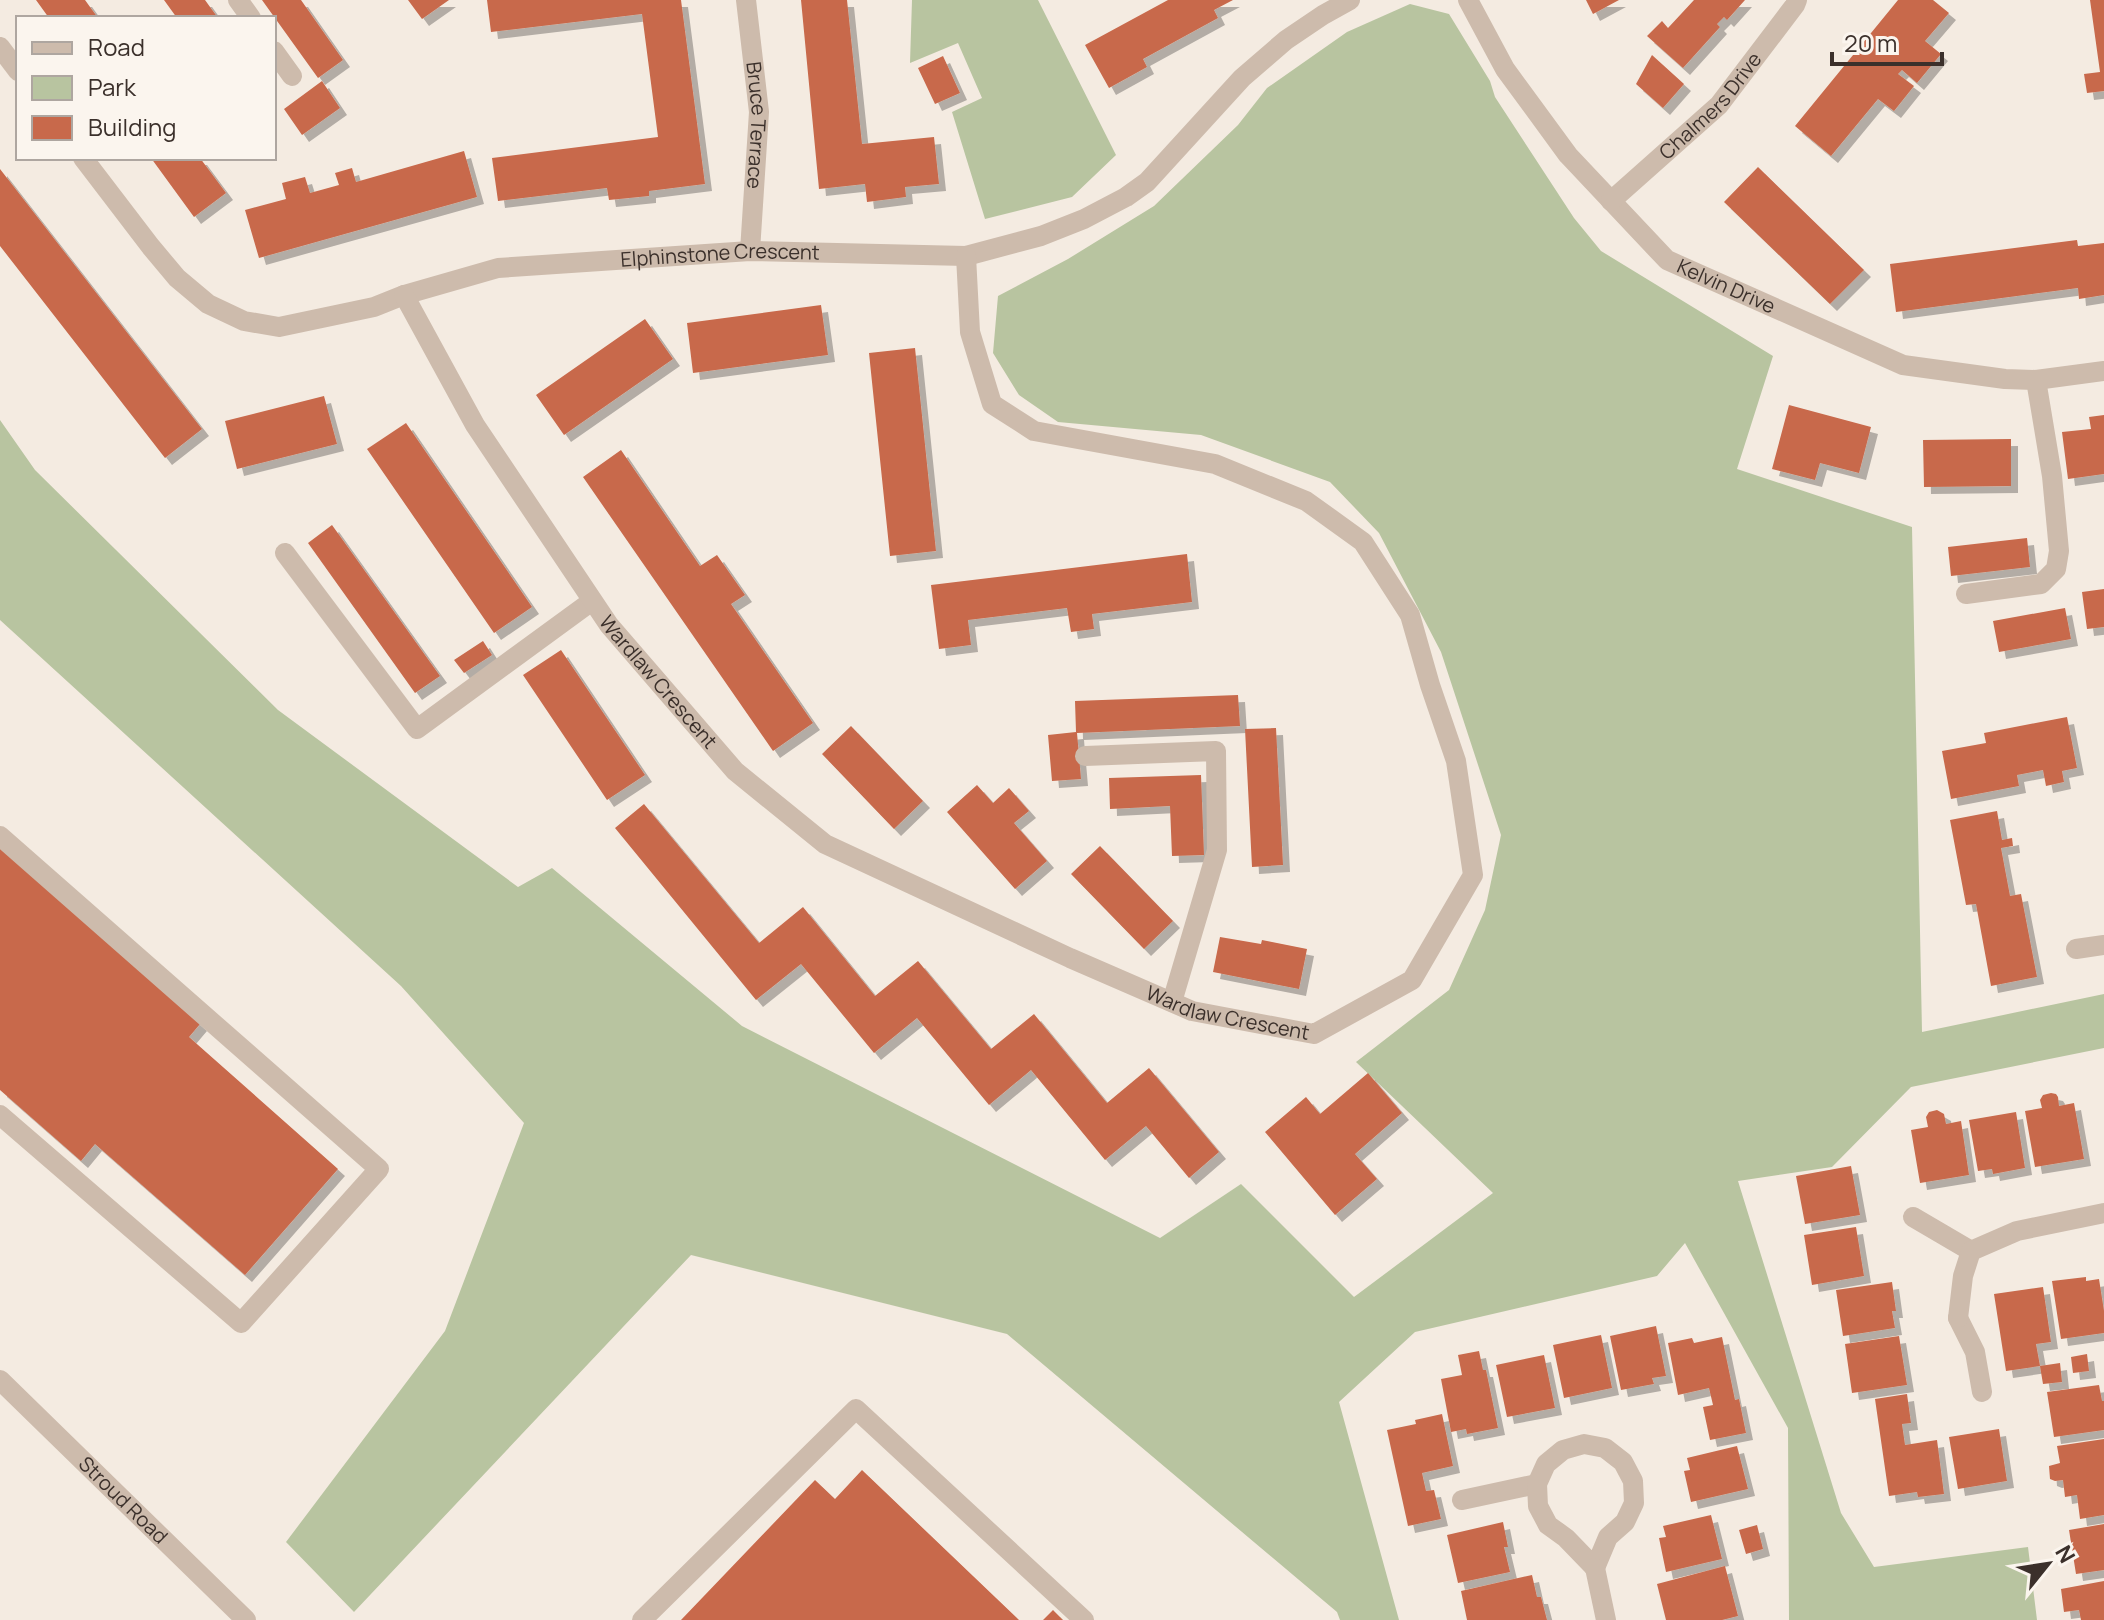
<svg xmlns="http://www.w3.org/2000/svg" width="2104" height="1620" viewBox="0 0 2104 1620" font-family="Manrope,sans-serif">
	<style>
		.green { fill: #b8c4a0 }
		.building { fill: #c8694b; filter: url(#shadow) }
		.lines { fill: none; stroke-linecap: round; stroke-linejoin: round }
		.service { stroke: #cdbbac; stroke-width: 20 }
		.minor { stroke: #cdbbac; stroke-width: 20 }
		.tertiary { stroke: #cdbbac; stroke-width: 20 }
		.labels { text-anchor: middle; stroke-width: 7; stroke-linejoin: round; paint-order: stroke }
		.street-label { font-size: 20px; fill: #3b302b; stroke: #fbf5ee }
	</style>
	<defs>
		<filter id="shadow"><feDropShadow dx="7" dy="7" stdDeviation="0" flood-color="#0004"/></filter>
	</defs>
	<rect width="100%" height="100%" fill="#f4ebe1"/>
	<path class="green" d="M912,0H1038L1116,155L1072,197L985,219L952,112L982,98L958,43L910,63Z
		M1410,4L1449,14L1490,81L1495,97L1574,218L1601,251L1773,356L1737,469L1912,527L1922,1032L2104,994V1048L1911,1087L1832,1167L1738,1181L1841,1513L1874,1567L2028,1547L2037,1620H1789L1788,1428L1685,1243L1657,1276L1415,1332L1339,1402L1399,1620H1340L1337,1612L1007,1334L691,1255L354,1612L286,1542L445,1331L524,1123L401,986L0,620V420L35,470L278,710L518,887L552,868L742,1026L1160,1238L1241,1184L1354,1297L1493,1193L1356,1062L1449,990L1485,910L1501,835L1441,652L1379,533L1330,482L1201,435L1058,422L1019,395L993,353L998,296L1068,259L1154,206L1238,125L1267,88L1347,32Z"/>
	<path class="building" d="M36,0H85L98,18H49Z
		M164,0H205L218,18H177Z
		M262,0H301L343,60L318,78Z
		M408,0H449L422,19Z
		M487,0H681L705,184L649,191V196L609,200L607,188L498,201L492,158L658,137L642,14L491,32Z
		M801,0H847L862,144L934,137L939,184L905,187L906,197L867,202L865,184L819,189Z
		M1168,0H1233L1214,10L1218,18L1143,59L1147,67L1109,88L1085,45Z
		M1586,0H1619L1593,14Z
		M1694,0H1745L1727,20L1724,17L1717,24L1720,27L1683,68L1647,36L1662,21L1668,28Z
		M1898,0H1933L1949,13L1925,41L1941,54L1917,83L1902,70L1898,74L1914,86L1894,111L1878,99L1831,156L1795,126Z
		M2090,0H2104V91L2087,93L2084,74L2100,72Z
		M1652,55L1684,84L1663,108L1636,84Z
		M943,56L960,93L935,104L918,68Z
		M322,81L340,108L302,135L284,109Z
		M464,151L477,197L259,258L245,210L286,199L282,183L305,177L310,193L339,185L335,173L352,168L356,182Z
		M151,158H200L226,193L194,217Z
		M1758,167L1864,270L1830,304L1724,202Z
		M0,169L202,429L165,458L0,246Z
		M2077,240L2078,246L2104,243V295L2079,299L2078,288L1896,312L1890,264Z
		M821,305L828,355L693,373L687,323Z
		M645,319L673,359L564,435L536,395Z
		M915,348L936,551L890,556L869,353Z
		M324,396L337,444L237,469L225,421Z
		M1789,405L1871,427L1859,473L1820,463L1815,480L1772,469Z
		M2104,415V474L2068,479L2062,432L2091,429L2089,417Z
		M406,423L532,607L494,633L367,449Z
		M2011,439V486L1924,487L1923,440Z
		M621,450L700,566L717,555L745,595L731,604L813,723L773,751L583,477Z
		M332,525L440,676L415,693L308,543Z
		M2027,538L2030,567L1951,576L1948,547Z
		M1187,554L1192,602L1092,614L1094,629L1071,632L1067,608L968,620L971,645L939,649L931,585Z
		M2104,589V627L2087,629L2082,592Z
		M2065,608L2071,639L1999,652L1993,621Z
		M483,641L492,655L464,673L454,660Z
		M561,650L645,775L607,800L523,675Z
		M1238,695L1240,726L1077,733L1081,779L1052,781L1048,735L1076,732L1075,701Z
		M2067,717L2077,768L2062,771L2064,782L2046,786L2043,770L2017,775L2019,786L1951,799L1942,751L1986,743L1984,733Z
		M851,726L923,801L894,829L822,754Z
		M1276,728L1283,865L1252,867L1245,729Z
		M1201,775L1204,855L1172,856L1170,806L1110,809L1109,778Z
		M977,785L993,803L1009,788L1029,811L1014,823L1047,861L1015,889L947,812Z
		M644,804L759,943L803,907L875,996L918,961L991,1049L1034,1014L1107,1103L1149,1068L1219,1152L1189,1178L1146,1126L1105,1160L1031,1070L989,1105L917,1018L874,1053L801,964L756,1000L615,828Z
		M1997,811L2002,840L2012,838L2013,846L2001,848L2010,896L2021,894L2037,977L1991,986L1976,904L1966,905L1950,820Z
		M1100,846L1173,921L1144,949L1071,874Z
		M0,848L200,1024L189,1037L338,1169L245,1275L95,1144L81,1161L0,1090Z
		M1220,937L1261,944L1262,940L1307,949L1299,989L1213,972Z
		M1368,1073L1402,1113L1355,1154L1377,1179L1335,1215L1265,1132L1306,1097L1320,1114Z
		M2051,1093L2056,1094L2058,1097L2059,1106L2074,1103L2084,1159L2035,1167L2025,1111L2042,1108L2040,1100L2043,1095Z
		M1937,1110L1944,1114L1946,1124L1961,1121L1969,1175L1920,1183L1911,1130L1928,1127L1926,1117L1929,1112Z
		M2016,1112L2025,1168L1993,1174L1992,1169L1978,1171L1969,1120Z
		M1851,1166L1860,1215L1805,1224L1796,1176Z
		M1856,1227L1864,1276L1812,1285L1804,1235Z
		M2086,1277V1281L2099,1279L2104,1311V1333L2061,1339L2052,1281Z
		M1892,1282L1896,1311H1892L1895,1328L1843,1336L1836,1290Z
		M2043,1287L2051,1342L2036,1344L2040,1366L2006,1371L1994,1294Z
		M1656,1326L1666,1376L1652,1378L1654,1384L1621,1390L1610,1336Z
		M1601,1335L1612,1388L1564,1398L1553,1345Z
		M1899,1336L1907,1385L1852,1393L1845,1344Z
		M1722,1337L1735,1400L1739,1399L1746,1433L1710,1440L1703,1407L1713,1405L1709,1388L1678,1395L1668,1343L1692,1338L1694,1343Z
		M1479,1351L1483,1370H1486L1498,1428L1467,1434L1466,1429L1451,1432L1441,1379L1462,1375L1458,1355Z
		M2087,1354L2089,1371L2073,1373L2071,1357Z
		M1544,1355L1555,1408L1507,1417L1496,1365Z
		M2060,1363L2062,1382L2043,1384L2040,1366Z
		M2099,1385L2102,1401H2104V1430L2054,1437L2047,1392Z
		M1907,1394L1911,1423L1902,1424L1905,1445L1937,1440L1944,1494L1918,1497L1917,1492L1889,1496L1875,1399Z
		M1442,1414L1453,1466L1422,1473L1426,1491L1434,1490L1441,1519L1408,1526L1387,1430L1416,1424L1415,1420Z
		M1999,1429L2007,1481L1958,1489L1949,1437Z
		M2104,1439V1515L2080,1519L2077,1495L2065,1497L2063,1480L2055,1481L2050,1479L2049,1466L2060,1463L2057,1446Z
		M1737,1446L1748,1489L1691,1502L1684,1471L1690,1470L1687,1458Z
		M862,1470L1019,1620H681L815,1480L835,1499Z
		M1711,1515L1722,1559L1666,1572L1659,1538L1666,1537L1663,1526Z
		M1503,1522L1508,1547H1504L1510,1572L1458,1583L1447,1535Z
		M2104,1524V1570L2076,1574L2069,1530Z
		M1757,1525L1763,1549L1746,1554L1739,1530Z
		M1725,1566L1738,1616L1722,1620H1666L1657,1584Z
		M1532,1575L1537,1597H1541L1547,1620H1467L1461,1591Z
		M2104,1581V1620H2081L2079,1610L2064,1612L2061,1589Z
		M1053,1610L1063,1620H1043Z"/>
	<g class="lines">
		<path class="service" d="M238,0L251,18
			M274,51L292,76
			M285,553L417,729L592,601
			M1966,594L2041,584L2056,569L2059,551L2052,476L2036,380
			M1085,756L1216,751L1217,850L1172,1002
			M0,836L379,1169L241,1323L0,1115
			M1958,1318L1975,1352L1982,1392
			M1462,1500L1537,1484
			M642,1620L856,1409L1084,1620"/>
		<g class="minor">
			<path id="s1" d="M746,0L759,112L750,251"/>
			<path id="s2" d="M1468,0L1505,69L1568,155L1667,260L1903,365L2005,379L2036,380L2104,371"/>
			<path d="M0,47L18,71"/>
			<path id="s3" d="M83,158L151,247L177,278L208,304L244,321L279,327L374,307L404,295L498,268L750,251L966,256L1041,236L1084,219L1126,197L1147,182L1242,78L1286,40L1323,15L1350,0"/>
			<path id="s4" d="M1611,201L1719,105L1795,5L1797,0"/>
			<path id="s5" d="M404,295L475,425L609,625L735,771L825,844L1070,958L1192,1011L1314,1034L1412,980L1473,875L1456,761L1430,685L1410,615L1363,542L1306,501L1215,464L1034,431L992,404L970,332L966,256"/>
			<path d="M2076,949L2104,945"/>
			<path d="M1913,1217L1971,1251"/>
			<path d="M1958,1318L1963,1276L1971,1251L2017,1231L2104,1213"/>
			<path d="M1584,1444L1605,1448L1623,1462L1633,1481L1634,1503L1625,1522L1608,1537L1595,1568L1566,1538L1548,1525L1538,1506L1537,1484L1546,1464L1563,1450Z"/>
			<path d="M1595,1568L1606,1620"/>
		</g>
		<path class="tertiary" id="s6" d="M0,1380L246,1620"/>
	</g>
	<g class="labels">
		<g class="street-label">
			<text dy="7" stroke="none"><textPath href="#s4" startOffset="138">Chalmers Drive</textPath></text>
			<text dy="7" stroke="none"><textPath href="#s1" startOffset="126">Bruce Terrace</textPath></text>
			<text dy="7" stroke="none"><textPath href="#s3" startOffset="718">Elphinstone Crescent</textPath></text>
			<text dy="7" stroke="none"><textPath href="#s2" startOffset="394">Kelvin Drive</textPath></text>
			<text dy="7" stroke="none"><textPath href="#s5" startOffset="464">Wardlaw Crescent</textPath></text>
			<text dy="7" stroke="none"><textPath href="#s5" startOffset="1136">Wardlaw Crescent</textPath></text>
			<text dy="7" stroke="none"><textPath href="#s6" startOffset="172">Stroud Road</textPath></text>
		</g>
	</g>
	<rect x="16" y="16" width="260" height="144" fill="#fbf5ee" stroke="#aea6a0" stroke-width="2"/>
	<rect x="32" y="42" width="40" height="12" fill="#cdbbac" stroke="#aea6a0" stroke-width="2"/>
	<text x="88" y="56" font-size="24" fill="#3b302b">Road</text>
	<rect x="32" y="76" width="40" height="24" fill="#b8c4a0" stroke="#aea6a0" stroke-width="2"/>
	<text x="88" y="96" font-size="24" fill="#3b302b">Park</text>
	<rect x="32" y="116" width="40" height="24" fill="#c8694b" stroke="#aea6a0" stroke-width="2"/>
	<text x="88" y="136" font-size="24" fill="#3b302b">Building</text>
	<g transform="translate(2048 1564) rotate(60)" stroke="#fbf5ee" stroke-width="6" paint-order="stroke">
	<path d="M0-6L14 30L0 20L-14 30Z" fill="#3b302b"/>
	<text y="-12" font-size="22" font-weight="bold" text-anchor="middle" fill="#3b302b">N</text>
	</g>
	<path d="M1832 52v12h110v-12" fill="none" stroke="#3b302b" stroke-width="4"/>
	<text x="1844" y="52" font-size="24" fill="#3b302b" stroke="#fbf5ee" stroke-width="6" paint-order="stroke">20 m</text>
</svg>
